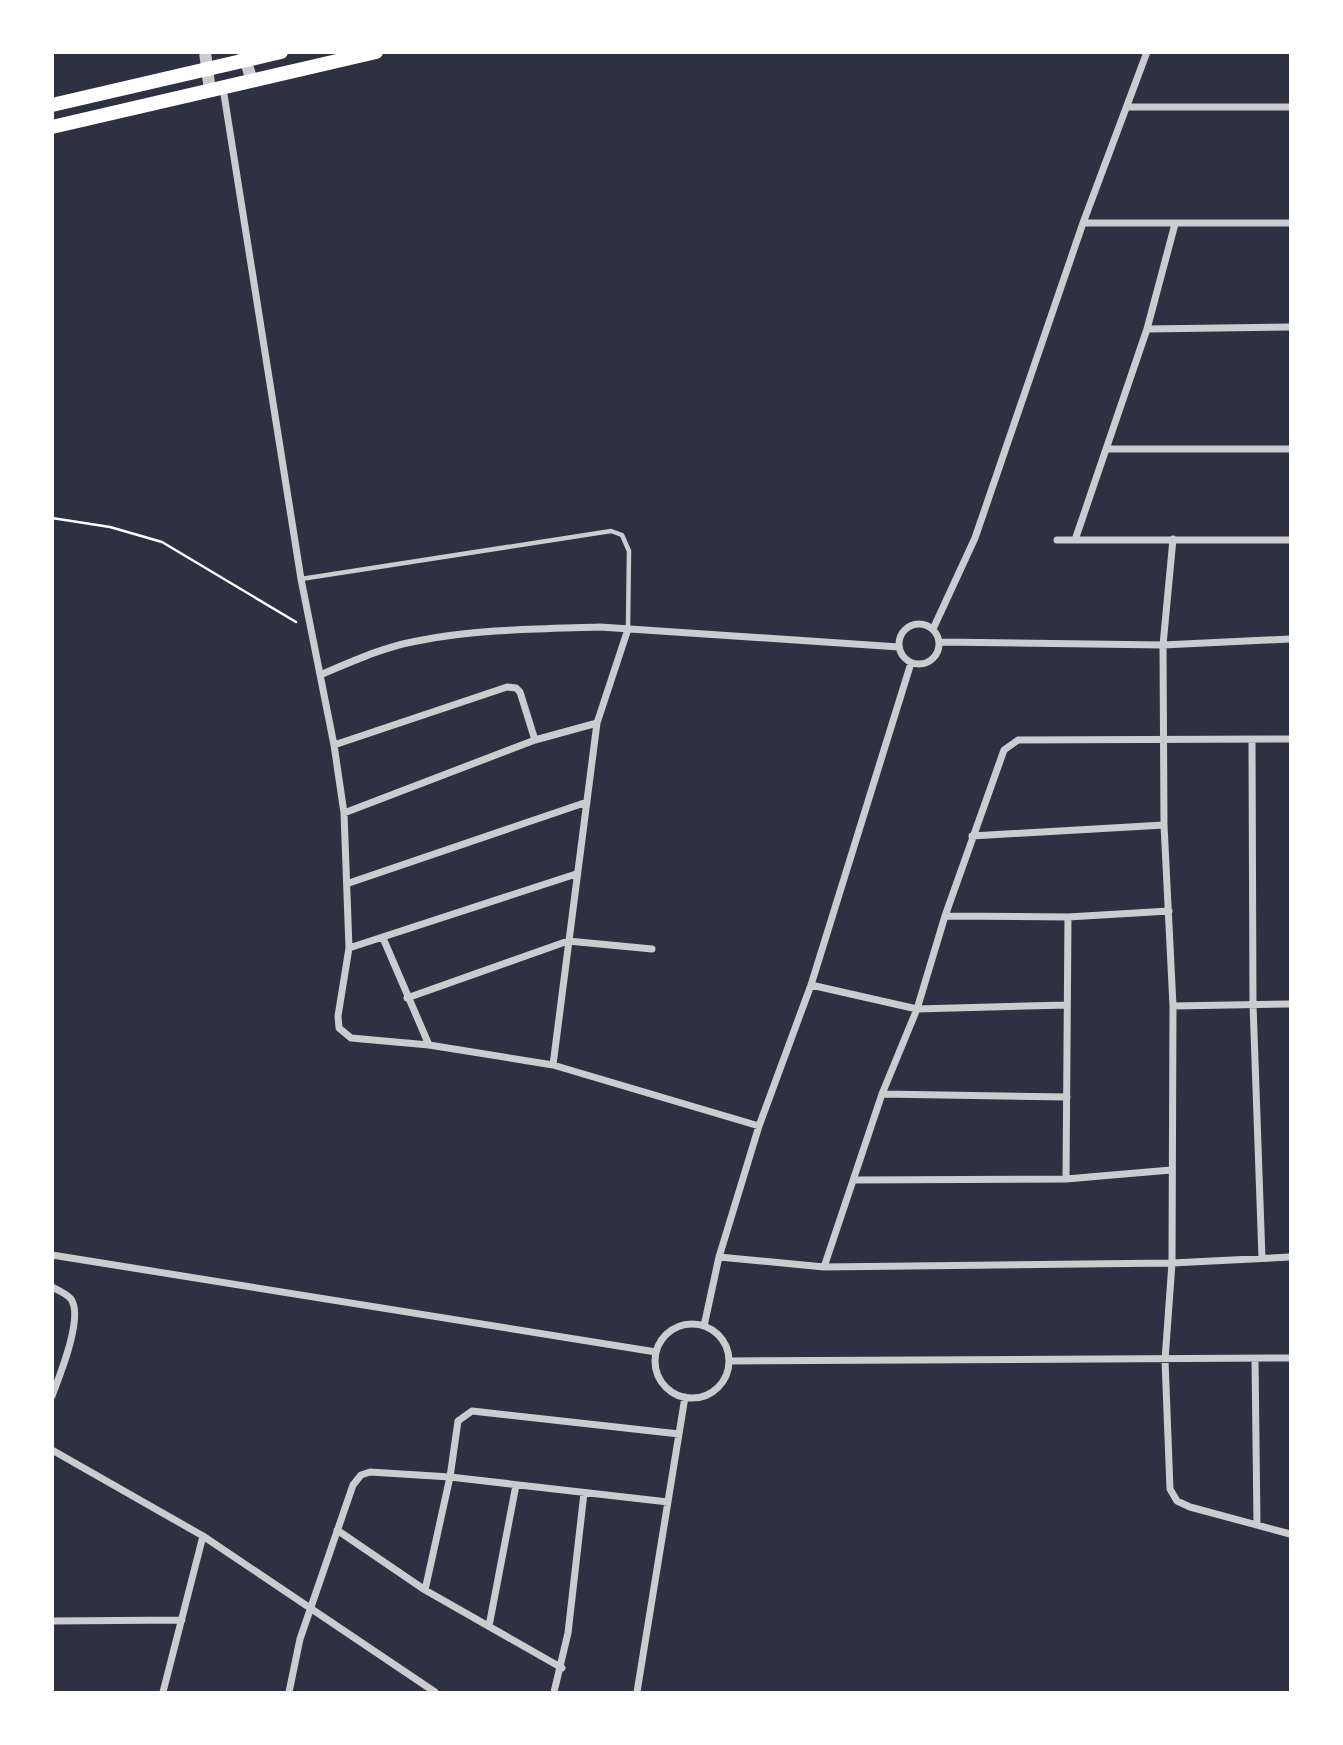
<svg xmlns="http://www.w3.org/2000/svg" width="1343" height="1745" viewBox="0 0 1343 1745" font-family="Ubuntu,sans-serif">
	<style>
		.lines { fill: none; stroke-linecap: round; stroke-linejoin: round }
		.path { stroke: #fff; stroke-width: 2.5 }
		.service { stroke: #caccd0; stroke-width: 4.5 }
		.minor { stroke: #caccd0; stroke-width: 7 }
		.tertiary { stroke: #caccd0; stroke-width: 12 }
		.primary { stroke: #fff; stroke-width: 14 }
	</style>
	<rect width="100%" height="100%" fill="#2d3142"/>
	<g class="lines">
		<path class="path" d="M52,518L110,527L162,542L296,622"/>
		<path class="service" d="M301,579L611,531L622,535L629,551L628,628"/>
		<path class="minor" d="M223,88L301,579L334,745L344,813L349,948L338,1016L339,1028L351,1038L429,1045L553,1065L759,1126
			M1129,107H1290
			M1083,223H1290
			M1147,329L1290,327
			M1106,449H1290
			M1173,539L1163,645L1164,825L1173,1006L1172,1263L1165,1360L1170,1489L1177,1501L1190,1507L1290,1534
			M1057,540H1290
			M1075,540L1147,329L1175,224
			M899 644a20 20 0 1 1 40 0a20 20 0 1 1-40 0Z
			M933,629L975,538L1083,223L1147,52
			M940,642L1163,645L1290,639
			M320,675C351,662 383,647 417,641C477,629 539,629 600,627L899,647
			M1252,740L1253,1004L1262,1258
			M334,745L507,687L516,688L520,692L535,740
			M344,813L535,740L597,723
			M972,836L1164,825
			M349,883L587,802
			M945,916L1068,917L1169,911
			M383,938L429,1045
			M349,948L576,874
			M811,985L917,1009L1067,1005
			M407,998L568,941L652,949
			M1173,1006L1290,1004
			M553,1065L597,723L628,629
			M882,1094L1067,1097
			M1066,1179L1068,917
			M855,1180L1066,1179L1171,1170
			M52,1255L656,1352
			M719,1257L824,1267L1172,1263L1290,1257
			M824,1267L882,1094L917,1009L945,916L1004,750L1018,740L1290,739
			M52,1287C58,1290 67,1294 71,1299C84,1317 59,1377 52,1396
			M655 1361a37 37 0 1 1 74 0a37 37 0 1 1-74 0Z
			M704,1326L719,1257L759,1126L811,985L911,663
			M1255,1359L1257,1525
			M729,1361L1290,1358
			M52,1450L203,1536L435,1692
			M337,1530L425,1590L562,1668
			M425,1590L450,1477L458,1421L472,1411L679,1434
			M52,1621L182,1620
			M489,1626L516,1485
			M163,1692L203,1536
			M289,1692L300,1639L353,1485L361,1475L370,1472L450,1477L668,1502
			M554,1692L568,1633L584,1493
			M637,1692L685,1397"/>
		<path class="tertiary" d="M205,52L210,91
			M243,52L252,81"/>
		<path class="primary" d="M52,105L281,52
			M52,127L376,52"/>
	</g>
	<rect width="1343" height="1745" fill="none" stroke="#ffffff" stroke-width="108"/>
</svg>
